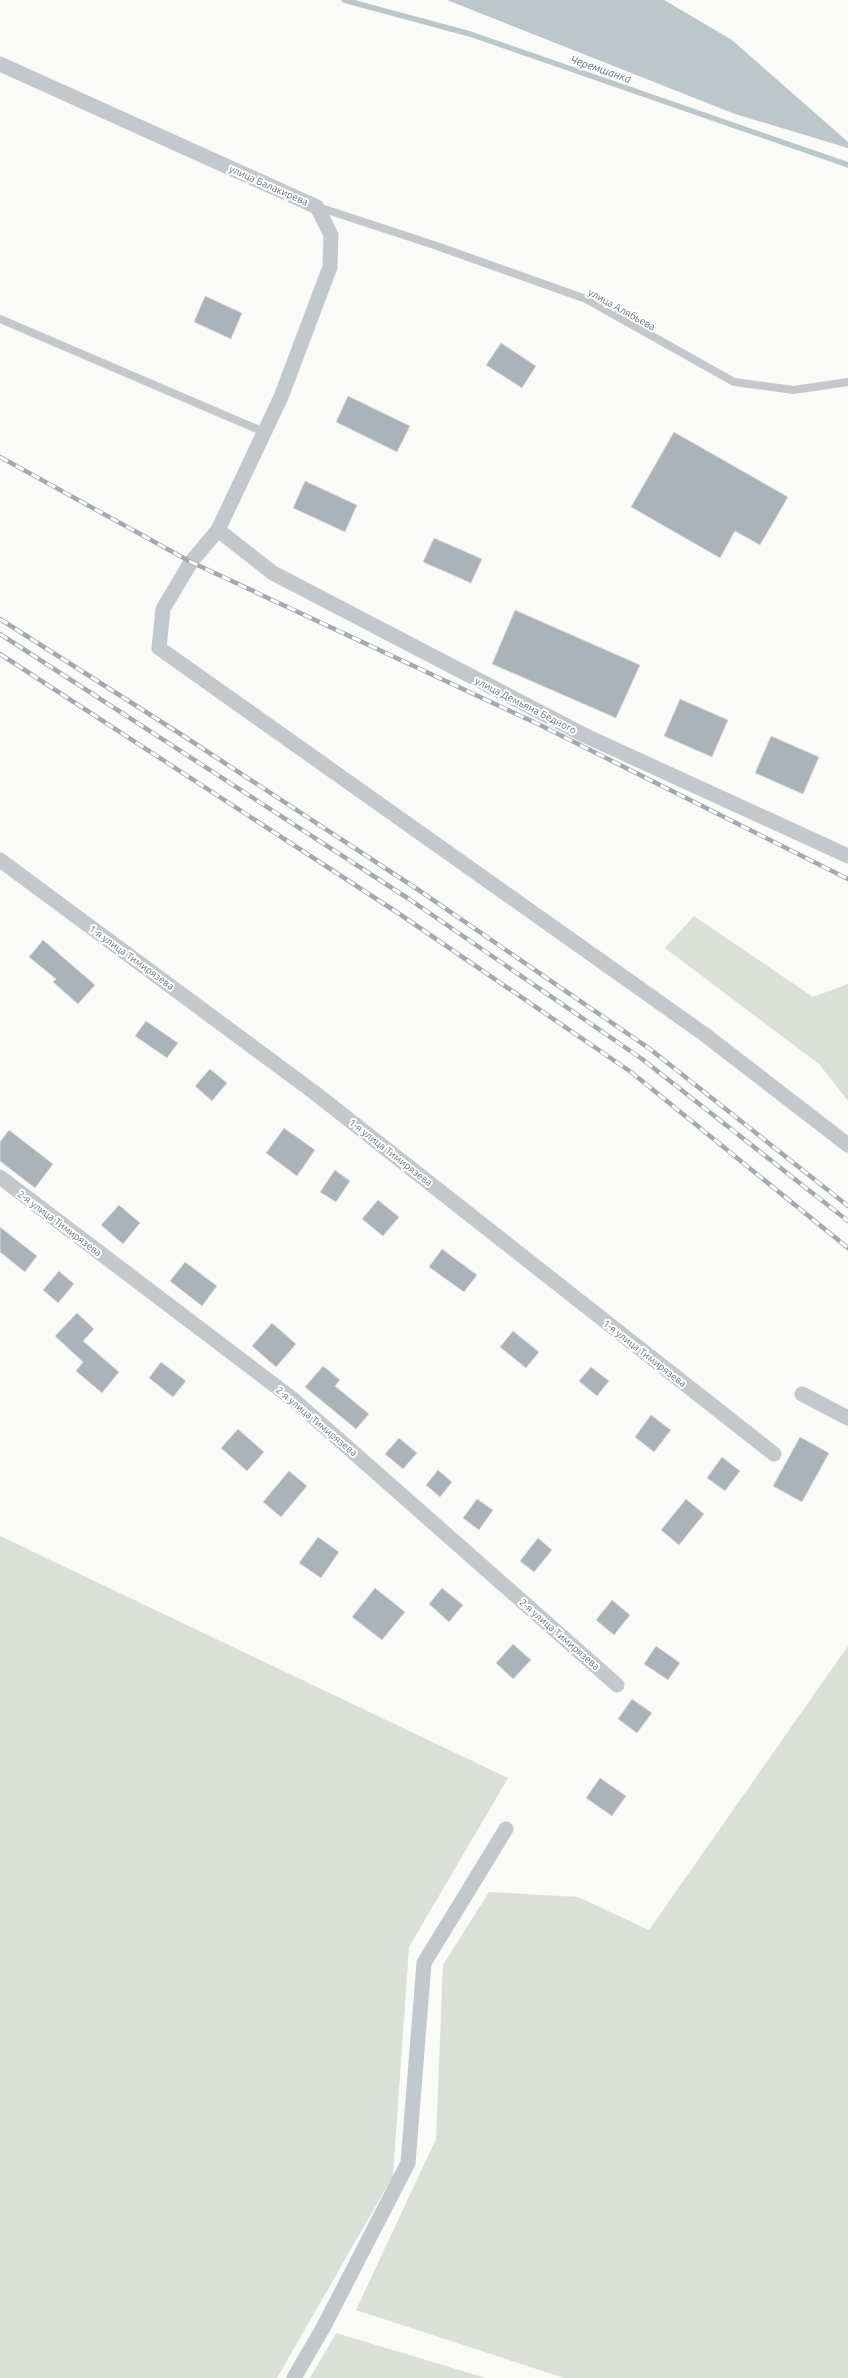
<svg xmlns="http://www.w3.org/2000/svg" width="848" height="2378" viewBox="0 0 848 2378" font-family="Ubuntu,sans-serif">
	<style>
		.green { fill: #dadfd7 }
		.water { fill: #bbc7cb }
		.lines { fill: none; stroke-linecap: round; stroke-linejoin: round }
		.stream { stroke: #bbc7cb; stroke-width: 5.5 }
		.building { fill: #aab3b9; stroke: #dcdcda }
		.lane { stroke: #c3c8cc; stroke-width: 8 }
		.street { stroke: #c3c8cc; stroke-width: 15 }
		.rail-casing { stroke: #a2aab0; stroke-width: 4.5 }
		.rail { stroke: #fff; stroke-width: 3; stroke-dasharray: 9; stroke-linecap: butt }
		.labels { text-anchor: middle; stroke-width: 4; stroke-linejoin: round; paint-order: stroke }
		.street-label { font-size: 10px; fill: #657683; stroke: #fff }
		.water-label { font-size: 11px; font-style: italic; fill: #60757c; stroke: #fff }
	</style>
	<rect width="100%" height="100%" fill="#fafaf8"/>
	<path class="green" d="M694,916L813,997L848,984V1101L819,1064L665,948Z
		M0,1536L508,1778L409,1947L393,2176L277,2378H0Z
		M848,1646V2378H564L356,2310L436,2139L443,1965L489,1892L578,1897L649,1930Z
		M336,2333L486,2378H310Z"/>
	<path class="water" d="M447,0H664L732,40L848,142V148L735,114Z"/>
	<g class="lines">
		<path class="stream" d="M344,0L470,34L848,165"/>
	</g>
	<path class="building" d="M205,296L242,313L231,339L194,322Z
		M501,343L536,366L522,388L486,365Z
		M348,396L410,426L397,452L336,422Z
		M674,432L788,497L760,545L735,531L720,558L631,507Z
		M305,481L357,505L345,532L293,508Z
		M434,538L482,559L471,583L423,562Z
		M515,610L640,665L616,718L492,664Z
		M680,699L728,720L712,757L664,736Z
		M771,736L819,757L803,794L755,773Z
		M43,940L95,985L78,1004L53,982L56,979L29,957Z
		M146,1021L178,1043L167,1058L135,1036Z
		M210,1069L227,1083L212,1101L195,1086Z
		M284,1128L315,1150L297,1176L266,1153Z
		M9,1130L53,1164L35,1188L0,1161V1142Z
		M335,1170L350,1181L336,1202L320,1192Z
		M378,1200L399,1217L383,1236L362,1219Z
		M119,1205L140,1223L123,1244L101,1225Z
		M0,1227L37,1256L25,1272L0,1252Z
		M442,1249L477,1275L464,1292L429,1267Z
		M185,1262L217,1286L202,1306L170,1281Z
		M59,1271L74,1284L58,1303L43,1290Z
		M77,1313L94,1329L83,1341L119,1372L102,1393L76,1371L83,1362L55,1336Z
		M272,1323L296,1344L276,1367L252,1346Z
		M513,1331L539,1352L526,1368L500,1347Z
		M161,1362L186,1381L173,1397L149,1378Z
		M323,1366L340,1380L335,1386L369,1414L356,1429L305,1387Z
		M591,1367L609,1381L597,1396L579,1381Z
		M651,1415L671,1430L654,1452L635,1437Z
		M238,1429L264,1452L247,1471L221,1448Z
		M800,1437L829,1453L802,1502L773,1486Z
		M399,1438L417,1453L403,1469L385,1454Z
		M722,1457L740,1471L725,1491L707,1478Z
		M438,1470L452,1482L440,1497L426,1485Z
		M289,1471L307,1486L281,1517L263,1502Z
		M477,1499L493,1510L479,1530L463,1518Z
		M686,1499L704,1514L679,1545L661,1530Z
		M318,1537L339,1552L321,1578L299,1563Z
		M538,1538L552,1550L534,1572L520,1561Z
		M375,1588L405,1612L382,1640L352,1617Z
		M442,1588L463,1605L449,1622L429,1604Z
		M612,1600L630,1615L614,1635L596,1620Z
		M513,1644L531,1660L513,1679L496,1663Z
		M656,1646L680,1663L668,1680L644,1664Z
		M632,1699L652,1713L637,1733L618,1719Z
		M600,1778L626,1796L612,1816L586,1798Z"/>
	<g class="lines">
		<path class="lane" d="M318,207L434,245L586,299L734,382L794,390L848,382
			M0,319L264,432"/>
		<path class="street" d="M0,64L317,207L331,235L330,267L281,397L218,530L191,562L163,609L159,648L704,1034L848,1145
			M218,530L273,573L586,736L848,856
			M0,860L315,1093L774,1454
			M0,1177L294,1400L617,1685
			M802,1394L848,1418
			M294,2378L324,2326L408,2163L424,1963L506,1829"/>
		<defs>
			<path id="rail" d="M0,457L191,562L540,725L848,879
				M0,619L182,735L417,889L650,1049L848,1206
				M0,634L409,899L642,1059L848,1221
				M0,654L398,913L631,1072L848,1248"/>
		</defs>
		<use href="#rail" class="rail-casing"/>
		<use href="#rail" class="rail"/>
	</g>
	<g class="labels">
		<g class="street-label">
			<text transform="translate(269 185) rotate(24)" y="4">улица Балакирева</text>
			<text transform="translate(622 309) rotate(29)" y="4">улица Алябьева</text>
			<text transform="translate(526 705) rotate(27)" y="4">улица Демьяна Бедного</text>
			<text transform="translate(132 957) rotate(36)" y="4">1-я улица Тимирязева</text>
			<text transform="translate(391 1152) rotate(38)" y="4">1-я улица Тимирязева</text>
			<text transform="translate(60 1223) rotate(37)" y="4">2-я улица Тимирязева</text>
			<text transform="translate(645 1353) rotate(38)" y="4">1-я улица Тимирязева</text>
			<text transform="translate(317 1421) rotate(40)" y="4">2-я улица Тимирязева</text>
			<text transform="translate(560 1634) rotate(41)" y="4">2-я улица Тимирязева</text>
		</g>
		<g class="water-label">
			<text transform="translate(601 69) rotate(19)" y="4">Черемшанка</text>
		</g>
	</g>
</svg>
